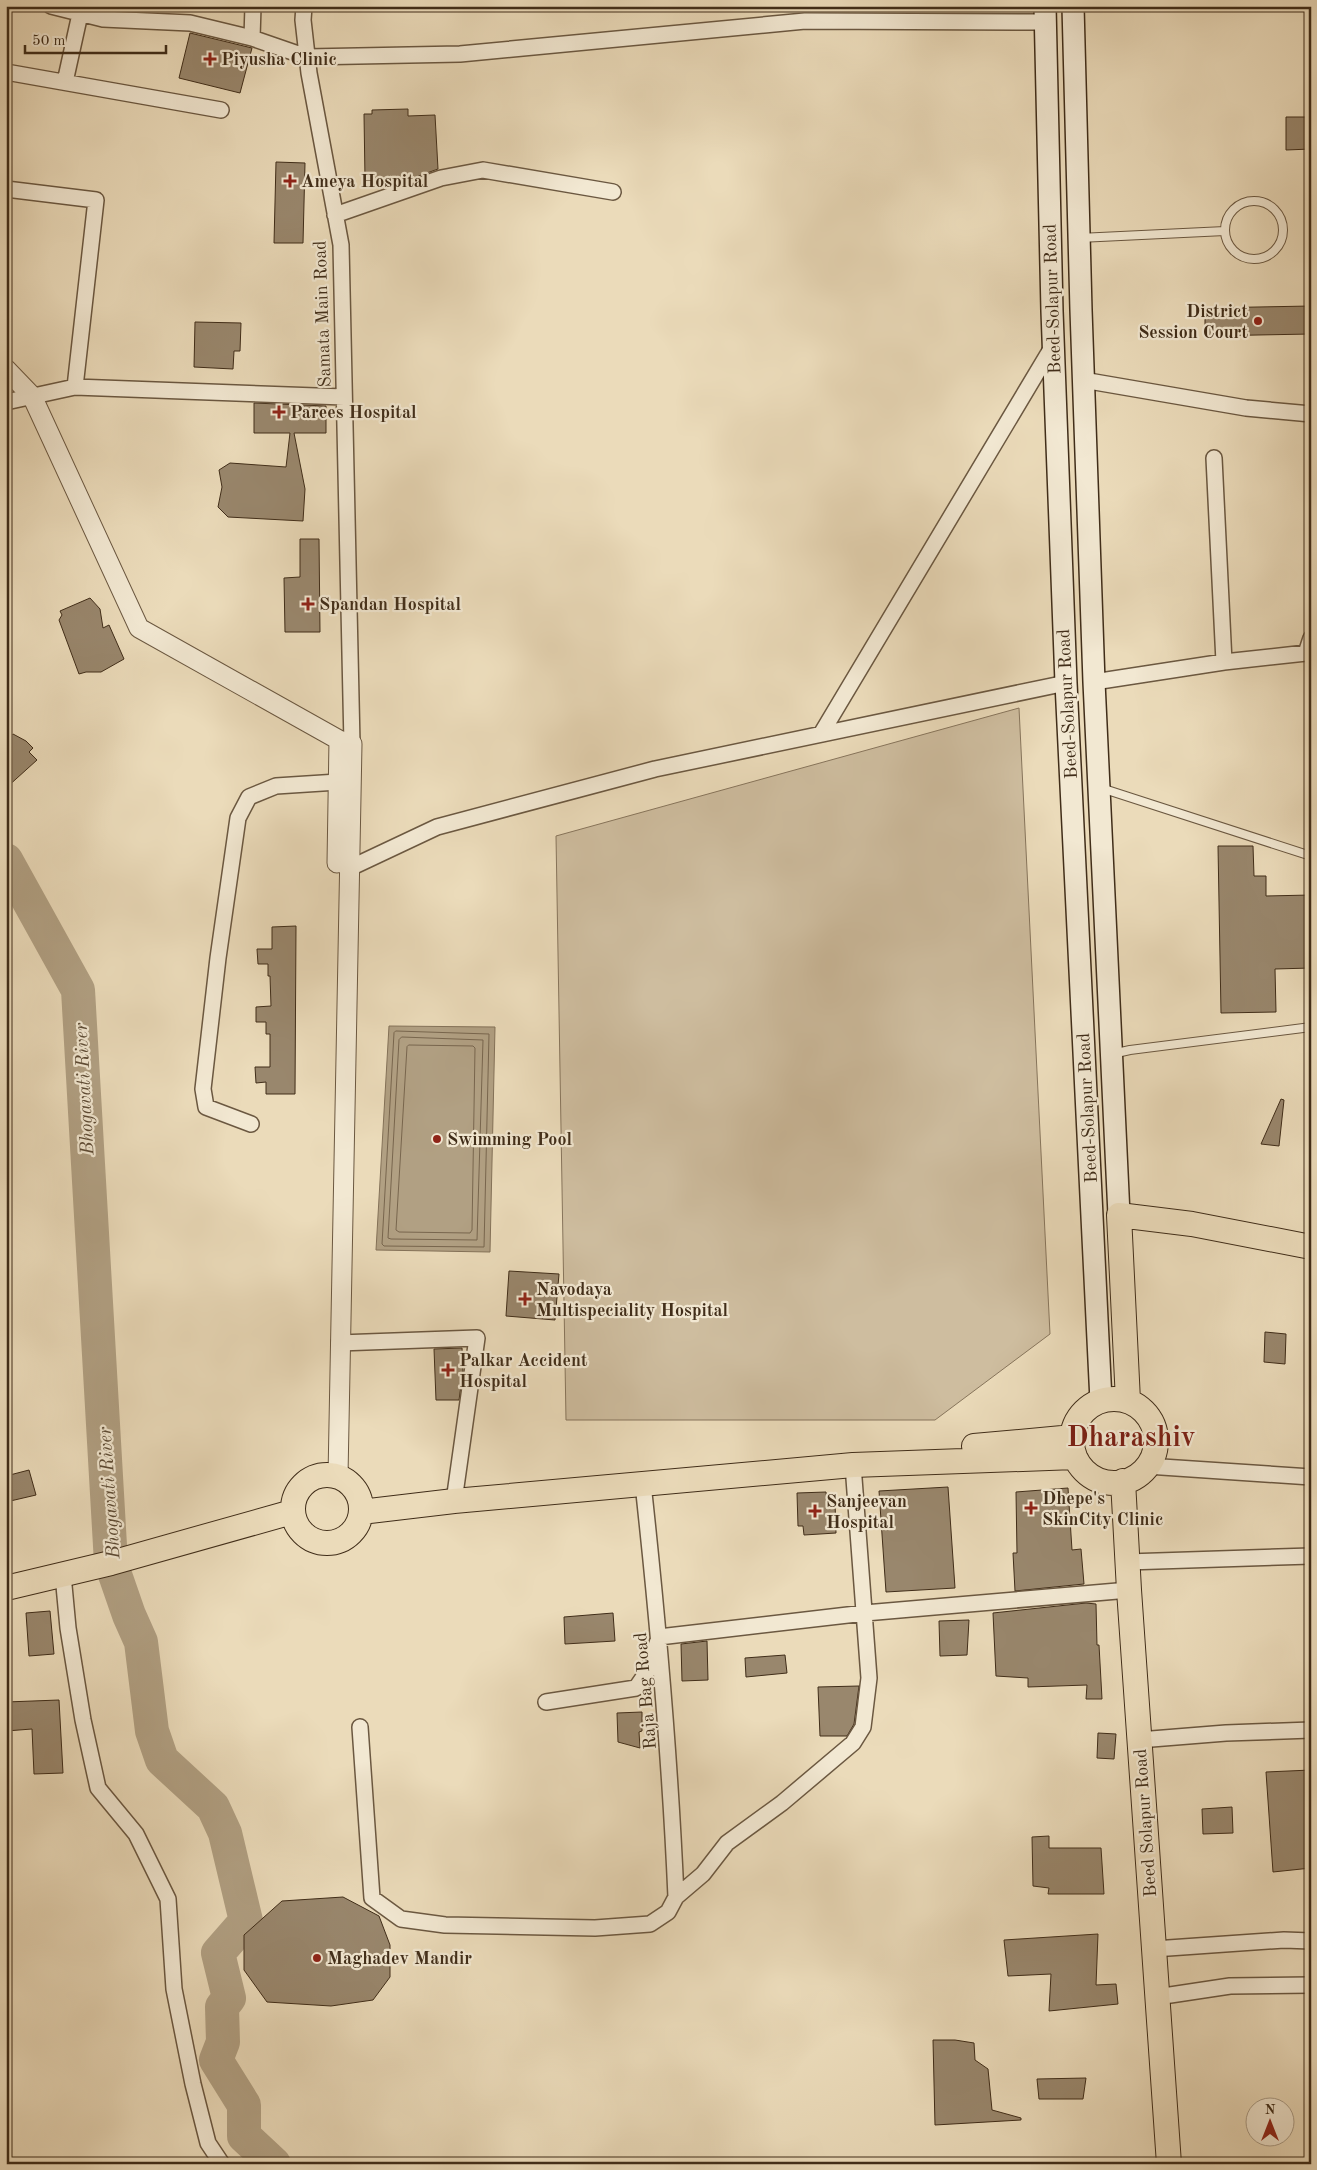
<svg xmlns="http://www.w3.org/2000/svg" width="1317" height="2170" viewBox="0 0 1317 2170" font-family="'Old Standard TT',serif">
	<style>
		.green { fill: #cebd9f; stroke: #87755c }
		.water { fill: #b1a083; stroke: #847259 }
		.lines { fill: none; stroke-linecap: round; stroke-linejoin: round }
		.shore { stroke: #78664e; stroke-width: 1 }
		.river { stroke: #b1a083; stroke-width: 34 }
		.building { fill: #99876d; stroke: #402d19 }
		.service-casing { stroke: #6b5841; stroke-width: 10 }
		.minor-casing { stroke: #6b5841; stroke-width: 18 }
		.tertiary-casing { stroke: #6b5841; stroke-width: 21 }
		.secondary-casing { stroke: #402d19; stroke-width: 24 }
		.primary-casing { stroke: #402d19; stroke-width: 26 }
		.service { stroke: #f2e8d2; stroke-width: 8 }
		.minor { stroke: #f2e8d2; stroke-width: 15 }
		.tertiary { stroke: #f2e8d2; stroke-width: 19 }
		.secondary { stroke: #f2e8d2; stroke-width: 21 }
		.primary { stroke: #ebdbba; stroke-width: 24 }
		.poi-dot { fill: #8f2418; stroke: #f2e8d2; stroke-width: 2 }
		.labels { text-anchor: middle; stroke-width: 4.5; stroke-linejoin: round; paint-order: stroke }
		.poi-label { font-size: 18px; font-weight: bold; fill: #402d19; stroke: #f2e8d2; text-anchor: start }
		.street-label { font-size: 18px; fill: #402d19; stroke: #f2e8d2 }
		.water-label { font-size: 19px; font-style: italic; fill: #5c4a34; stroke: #f2e8d2 }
		.town-label { font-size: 28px; font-weight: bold; fill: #7a1f14; stroke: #f2e8d2 }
	</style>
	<rect width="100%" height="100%" fill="#ebdbba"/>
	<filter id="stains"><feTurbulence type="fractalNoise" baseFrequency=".004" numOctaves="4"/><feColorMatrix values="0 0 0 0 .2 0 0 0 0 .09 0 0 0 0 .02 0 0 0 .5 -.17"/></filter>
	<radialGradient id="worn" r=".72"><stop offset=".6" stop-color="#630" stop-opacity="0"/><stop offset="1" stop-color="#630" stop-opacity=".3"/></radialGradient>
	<path class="green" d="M1019,708L1050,1334L935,1420H566L556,836Z"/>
	<path class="water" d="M389,1026L495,1027L490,1252L376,1250Z"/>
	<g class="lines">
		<path class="shore" d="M396,1031L489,1034L484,1247L384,1246L382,1244L394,1033Z
			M402,1037L483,1040L477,1240L391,1239L388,1238L399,1040Z
			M409,1045L473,1046L475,1048L472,1230L470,1233L399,1232L396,1230L407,1047Z"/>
		<path class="river" d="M6,860L78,990L111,1563L129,1615L141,1642L152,1731L162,1760L213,1807L225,1833L246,1921L218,1953L229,1998L222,2007L223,2042L216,2060L244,2105V2136L274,2164"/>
	</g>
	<path class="building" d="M190,33L252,48L240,93L179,78Z
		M408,109V116L435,115L438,169L413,178L365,179L364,114H372V110Z
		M1286,117H1311V149L1286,150Z
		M276,162L305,163L303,243H274Z
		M1311,306V334L1205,336V308Z
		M195,322L241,323L240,351H234L233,369L194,367Z
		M254,403L326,406V433H294L305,489L303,521L228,517L218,507L222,487L219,470L230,463L286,467L290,433H254Z
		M300,539H319L320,632H285L284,578L300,577Z
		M90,598L100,609L103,628L109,625L124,659L101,672H86L79,674L59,620L62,615L60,611Z
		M13,734L26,741L33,748L29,752L37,760L6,788V740Z
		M1218,846H1253L1254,876H1266V896L1311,895V968L1275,969L1276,1012L1221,1013Z
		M296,926L295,1094H266V1082L256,1083L255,1067H270V1034H266V1022H256V1007L271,1006L270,976H268V964H258L257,949H272V927Z
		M1281,1099L1284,1100L1279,1146L1261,1144Z
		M509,1271L559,1274L555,1320L506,1316Z
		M1265,1332L1286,1334L1285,1364L1264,1362Z
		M462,1348L463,1371L459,1400H436L434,1349Z
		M29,1470L36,1495L6,1502V1476Z
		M948,1487L955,1588L886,1592L879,1491Z
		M1068,1488L1072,1550L1081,1549L1084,1584L1015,1591L1013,1553H1017L1016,1492Z
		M826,1492L827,1503L835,1502L836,1533L804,1535L803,1526H798L797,1493Z
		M1086,1603L1096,1604L1097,1645H1099L1102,1699H1086L1087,1685L1028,1687V1678L996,1676L993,1613Z
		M50,1611L54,1654L29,1656L26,1613Z
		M613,1613L615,1641L565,1644L564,1617Z
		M969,1620L967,1655L940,1656L939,1621Z
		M707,1641L708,1680L682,1681L681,1644Z
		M785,1655L787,1673L746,1677L745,1658Z
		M859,1686L854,1724L847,1736H820L818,1687Z
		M59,1700L63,1773L34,1774L32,1729L6,1731V1702Z
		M642,1712V1731L639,1732L640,1748L618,1742L617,1713Z
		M1098,1733L1116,1734L1114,1759L1097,1758Z
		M1311,1770V1868L1273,1872L1266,1772Z
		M1232,1807L1233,1833L1203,1834L1202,1809Z
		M1049,1836V1848H1101L1104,1894H1048L1049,1888L1033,1886L1032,1837Z
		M343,1897L379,1916L390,1945V1977L373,2000L331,2006L267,2002L244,1970V1935L282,1901Z
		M1098,1934L1096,1985L1116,1984L1118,2004L1049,2011L1051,1974L1008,1976L1004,1940Z
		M933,2040H955L974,2043L975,2060L988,2069L992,2110L1021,2118V2120L935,2125Z
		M1086,2078L1083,2099H1039L1037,2079Z"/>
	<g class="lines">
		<defs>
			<path id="service" d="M1225 230a29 29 0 1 1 58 0a29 29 0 1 1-58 0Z
				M1079,238L1225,231
				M1101,788L1311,856
				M1112,1054L1130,1050L1311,1027"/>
			<path id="minor" d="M51,6L103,19L190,23L252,38L307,57L460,54L805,21L1045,22
				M304,6L303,20L309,73L341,245L352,744
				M252,38L253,6
				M6,72L221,110
				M65,82L80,14
				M6,189L96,200L75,387L6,402
				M335,215L441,178L483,170L613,192
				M1083,380L1246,408L1311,414
				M75,387L344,397
				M1214,458L1224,662
				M1094,682L1224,662L1306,653L1311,638
				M821,734L1054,344
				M350,868L437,827L655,769L1066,683
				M251,1124L206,1107L203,1089L218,958L238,818L249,797L276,786L338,782
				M339,1343L477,1338L454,1501
				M1147,1466L1311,1477
				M643,1484C658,1621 670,1758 676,1897
				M1127,1562L1311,1556
				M63,1575L68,1628L83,1720L98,1788L136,1834L168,1899L174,1989L193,2084L208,2143L222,2164
				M546,1702L636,1688L649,1669L659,1637L865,1613L1129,1590
				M360,1727L372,1898L401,1919L445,1925L595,1928L650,1924L668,1912L676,1897L703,1874L727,1843L782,1803L853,1743L863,1727L869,1678L853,1465
				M1139,1740L1226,1733L1311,1730
				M1154,1949L1284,1940L1311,1941
				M1157,1997L1230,1986L1311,1985"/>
			<path id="tertiary" d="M6,369L32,396L139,628L339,740L352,744L338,1476
				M337,863L339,740"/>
			<path id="secondary" d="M1045,6L1052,311L1066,683L1101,1401
				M1073,6L1081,310L1094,682L1119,1215"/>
			<path id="primary" d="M1072 1441a42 42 0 1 1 84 0a42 42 0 1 1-84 0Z
				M1128,1401L1119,1215L1192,1224L1311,1247
				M974,1446L1073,1437
				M293 1509a34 34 0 1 1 68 0a34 34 0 1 1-68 0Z
				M1123,1481L1129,1590L1169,2164
				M361,1512L454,1501L853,1465L1075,1457
				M6,1588L111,1563L292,1512"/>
		</defs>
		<use href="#service" class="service-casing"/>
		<use href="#minor" class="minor-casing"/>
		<use href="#tertiary" class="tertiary-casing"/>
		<use href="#secondary" class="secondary-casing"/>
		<use href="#primary" class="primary-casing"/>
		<use href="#service" class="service"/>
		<use href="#minor" class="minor"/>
		<use href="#tertiary" class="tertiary"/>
		<use href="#secondary" class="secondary"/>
		<use href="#primary" class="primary"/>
	</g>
	<g class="poi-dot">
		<path d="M207.5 51.5h5v5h5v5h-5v5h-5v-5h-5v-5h5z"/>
		<path d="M287.5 173.5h5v5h5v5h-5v5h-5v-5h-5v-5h5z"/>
		<circle cx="1258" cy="321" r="5"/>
		<path d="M276.5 404.5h5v5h5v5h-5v5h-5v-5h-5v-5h5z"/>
		<path d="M305.5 596.5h5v5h5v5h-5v5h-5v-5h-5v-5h5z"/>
		<circle cx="437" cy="1139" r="5"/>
		<path d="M522.5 1291.5h5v5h5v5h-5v5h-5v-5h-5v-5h5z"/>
		<path d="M445.5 1362.5h5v5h5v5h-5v5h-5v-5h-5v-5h5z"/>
		<path d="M1028.5 1500.5h5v5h5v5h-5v5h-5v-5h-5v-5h5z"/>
		<path d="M812.5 1503.5h5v5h5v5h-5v5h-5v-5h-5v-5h5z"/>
		<circle cx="317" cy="1958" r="5"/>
	</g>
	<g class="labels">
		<g class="poi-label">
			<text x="221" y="65">Piyusha Clinic</text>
			<text x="301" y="187">Ameya Hospital</text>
			<text x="1248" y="317" text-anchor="end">District<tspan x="1248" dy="21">Session Court</tspan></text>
			<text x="290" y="418">Parees Hospital</text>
			<text x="319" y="610">Spandan Hospital</text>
			<text x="447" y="1145">Swimming Pool</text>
			<text x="536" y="1295">Navodaya<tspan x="536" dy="21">Multispeciality Hospital</tspan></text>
			<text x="459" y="1366">Palkar Accident<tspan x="459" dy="21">Hospital</tspan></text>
			<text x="1042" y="1504">Dhepe's<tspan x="1042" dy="21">SkinCity Clinic</tspan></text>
			<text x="826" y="1507">Sanjeevan<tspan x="826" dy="21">Hospital</tspan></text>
			<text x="327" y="1964">Maghadev Mandir</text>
		</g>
		<g class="street-label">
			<text transform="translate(1052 299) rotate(-92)" y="6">Beed-Solapur Road</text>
			<text transform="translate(322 314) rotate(-92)" y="6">Samata Main Road</text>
			<text transform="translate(1067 704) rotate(-93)" y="6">Beed-Solapur Road</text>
			<text transform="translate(1087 1108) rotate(-93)" y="6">Beed-Solapur Road</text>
			<text transform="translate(645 1691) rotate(-95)" y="6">Raja Bag Road</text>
			<text transform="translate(1145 1823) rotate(-94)" y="6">Beed Solapur Road</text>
		</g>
		<g class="water-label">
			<text transform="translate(83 1089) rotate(-93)" y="7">Bhogavati River</text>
			<text transform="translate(108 1493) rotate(-94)" y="7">Bhogavati River</text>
		</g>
		<g class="town-label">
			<text x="1131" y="1446">Dharashiv</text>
		</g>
	</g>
	<rect width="1317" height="2170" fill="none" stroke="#ebdbba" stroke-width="25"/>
	<rect x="8" y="8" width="1302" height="2155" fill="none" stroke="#402d19" stroke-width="2.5"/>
	<rect x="12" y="12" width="1292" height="2145" fill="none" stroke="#402d19"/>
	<g transform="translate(1270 2122)"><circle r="24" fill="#f2e8d2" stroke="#ab9d88"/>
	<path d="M0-4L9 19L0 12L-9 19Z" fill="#8f2418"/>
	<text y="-8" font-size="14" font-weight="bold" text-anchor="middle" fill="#402d19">N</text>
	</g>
	<path d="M25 45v8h141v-8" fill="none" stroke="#402d19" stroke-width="2.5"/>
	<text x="32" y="45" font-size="15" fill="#402d19" stroke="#f2e8d2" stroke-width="4" paint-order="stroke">50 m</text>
	<rect width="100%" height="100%" filter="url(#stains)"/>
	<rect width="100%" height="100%" fill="url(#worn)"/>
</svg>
